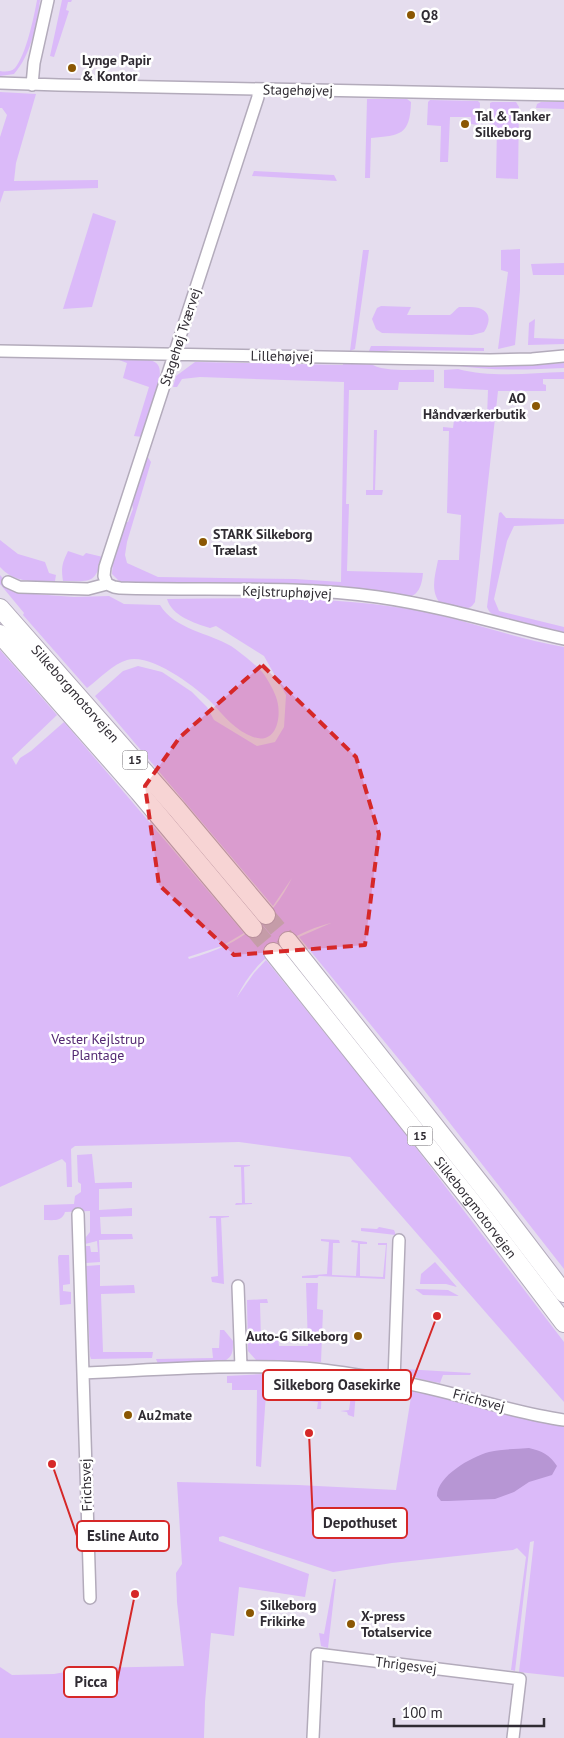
<svg xmlns="http://www.w3.org/2000/svg" width="564" height="1738" viewBox="0 0 564 1738" font-family="'PT Sans',sans-serif">
	<style>
		.green { fill: #dbbaf9 }
		.water { fill: #b796d4 }
		.lines { fill: none; stroke-linecap: round; stroke-linejoin: round }
		.highway-tunnel { stroke: #c1bac9; stroke-width: 18; stroke-dasharray: 18 9; stroke-linecap: butt }
		.minor-casing { stroke: #b3abbb; stroke-width: 14 }
		.highway-casing { stroke: #b3abbb; stroke-width: 20 }
		.minor { stroke: #fff; stroke-width: 11 }
		.highway { stroke: #fff; stroke-width: 18 }
		.marked { fill: #d62828; fill-opacity: 0.2; stroke: #d62828; stroke-width: 4; stroke-dasharray: 10 6; stroke-linejoin: round }
		.poi-dot { fill: #8b5703; stroke: #fff; stroke-width: 2 }
		.labels { text-anchor: middle; stroke-width: 5; stroke-linejoin: round; paint-order: stroke }
		.shield { fill: #fff; stroke: #6e6b70; stroke-width: 1 }
		.shield-label { font-size: 12px; font-weight: bold; fill: #302c33 }
		.poi-label { font-size: 14px; font-weight: bold; fill: #302c33; stroke: #fff; text-anchor: start }
		.street-label { font-size: 14px; fill: #302c33; stroke: #fff }
		.park-label { font-size: 14px; fill: #532872; stroke: #fff }
		.leader { fill: none; stroke: #d62828; stroke-width: 2 }
		.callout-dot { fill: #d62828; stroke: #fff; stroke-width: 2 }
		.callout { fill: #fff; stroke: #d62828; stroke-width: 2 }
		.callout-label { font-size: 15px; text-anchor: middle; font-weight: bold; fill: #302c33 }
	</style>
	<rect width="100%" height="100%" fill="#e5ddee"/>
	<path class="green" d="M37,0H40C37,24 31,55 14,74L0,76V71C5,72 11,72 15,68C26,55 34,17 37,0Z
		M62,0H72L71,2H68L66,10L69,11L54,57L50,56Z
		M0,92L36,94L16,163L14,181L98,180V188L4,191L0,203V137L7,115L2,108H0Z
		M367,99H407L411,102C410,136 400,135 371,138L370,178H365Z
		M430,100L478,101L480,103L479,125L471,124V117H450L448,162H440L441,126L427,125L428,102Z
		M492,102H516L519,107L518,179L496,178L497,126L490,125V103Z
		M541,102H564V109L536,108L537,104Z
		M254,171L334,175L337,181L252,176Z
		M93,213L116,221L92,307L63,309Z
		M520,249V290L515,345L498,349L508,272L501,270V250Z
		M363,250H369L355,349L350,351Z
		M564,263V275H533L531,264Z
		M381,306L411,307L407,315H450C453,313 456,309 459,307C460,307 466,307 468,307C485,306 495,315 484,332L472,335L382,333L376,329L372,319L377,308Z
		M535,319L534,338L564,339V344L528,345L529,323Z
		M371,346H384L484,348V351L394,350L371,353L369,351Z
		M144,359C149,360 154,360 158,365C166,377 146,423 142,437L134,436L149,387L123,378L127,363L119,360Z
		M195,362L343,365V363H370C381,373 419,369 434,370V382H399L398,390H349L346,504H349L347,571L423,573C422,584 419,597 406,597L277,584L120,582L112,574L113,559L125,522H128L133,509L132,504L147,456L151,462L127,542L125,555L127,563L158,577L295,579L341,582L344,382L200,377L182,379L177,387H173L176,376Z
		M564,363V368C526,370 489,371 452,365H533Z
		M458,369C492,378 530,373 564,372V379H543V384L546,385V391H498L475,602L472,606L467,609L440,603C430,590 435,576 438,560H459L461,515L447,513L449,431H443V427L453,428L454,420L443,419V416L487,417L488,390L444,388V370Z
		M374,430H377L375,490H383L382,495H366V490H373Z
		M501,512L506,518L564,519V524L514,526L507,541L494,599L499,611L564,627V633L498,617C493,615 489,613 487,607L499,513Z
		M0,540L18,554L45,562L49,573L56,575L55,581C34,581 15,584 0,567Z
		M68,551L83,556L86,553L103,557C94,585 91,581 63,581C61,567 62,564 68,551Z
		M0,575L7,583L21,593L74,597L109,596L124,604L160,605C174,629 209,633 231,646C241,653 255,664 263,673C268,680 275,692 277,700C282,718 276,745 253,737C236,731 224,716 212,703C196,687 151,653 127,660C113,664 99,679 87,688L23,615L24,613L0,584Z
		M167,599C247,598 329,596 409,609C462,618 512,638 564,647V1269L424,1090L299,937L331,923C291,933 255,959 237,997L254,973L266,960L394,1119L564,1342V1402L350,1157L239,1142L75,1146L71,1149L72,1187H67L66,1163L62,1159L0,1187V650L57,715L12,758L16,765L20,758L31,751L64,722L244,933L222,946L188,957L189,959C237,946 270,923 292,878L273,906L95,696L123,671L138,666L162,672L192,692L207,707L214,720L257,746L275,742L284,727L286,695L264,656L216,626L210,628C194,623 172,616 167,599Z
		M92,1154L95,1183L132,1182V1188L99,1189V1210L132,1208V1216L100,1217L101,1234H132L133,1239L99,1240L100,1262L86,1263L85,1246H90L91,1252H98L97,1241L85,1244L86,1237L90,1232V1211L65,1212C62,1222 53,1220 44,1220V1205L74,1204L75,1196L81,1192V1184L78,1182L77,1155Z
		M234,1165H250V1166L244,1167L245,1203H252V1204L235,1205L236,1203H242L241,1167H234Z
		M210,1216H229V1217L221,1218L224,1284L212,1282L211,1277L218,1276L216,1218H209Z
		M379,1227L394,1230L396,1235L361,1231V1228L377,1229Z
		M321,1239L339,1240L340,1243H333L332,1275L356,1276L358,1243L351,1242L352,1240L367,1242V1244H360V1276L383,1277L386,1245H378V1243H387L385,1279L319,1276L317,1278H302V1276L327,1274L329,1242L321,1241Z
		M59,1255H69L70,1284L63,1285V1291L71,1292V1304L60,1305L58,1257Z
		M435,1262L457,1287L446,1284H420L421,1274Z
		M100,1265V1286L134,1285L135,1293L101,1294L103,1352H153L152,1358L91,1359L90,1356L86,1266Z
		M306,1283H318L317,1309L323,1310L321,1362L256,1360L248,1351L247,1300L267,1299L268,1303H260L261,1339L278,1338L279,1346H308Z
		M415,1289L448,1290L459,1296L423,1295Z
		M220,1330H224L233,1341C233,1351 233,1357 224,1361L158,1364L156,1359L213,1358L212,1348H219Z
		M404,1369L471,1373L470,1375H443L440,1383C429,1381 409,1378 404,1369Z
		M263,1374L266,1393L261,1467L256,1466L257,1390H232V1383H227V1376Z
		M303,1377H319L322,1382L321,1409H317L318,1402L308,1401L309,1393H311L312,1398H317V1393L309,1391L310,1381L303,1380Z
		M339,1380L362,1383L365,1387L362,1391H356L354,1417L348,1415L347,1412L340,1411L349,1410L352,1389L338,1386Z
		M405,1388L489,1409L491,1411L512,1415L564,1426V1677L519,1672L534,1541L530,1542L515,1671L511,1670L526,1557L517,1548L513,1550L392,1563L333,1572L223,1536L219,1537V1541L309,1574L305,1597L239,1587L234,1636L211,1633L205,1702L204,1738H0V1667L12,1675L54,1674L89,1668L184,1666L177,1602L176,1573L182,1564L177,1482L298,1485L396,1490L411,1397L407,1396Z
		M334,1579H336L328,1648L321,1646L319,1633L324,1634Z"/>
	<path class="water" d="M529,1448C542,1451 550,1455 557,1466L552,1475L529,1482L514,1492L495,1499L448,1501H441L437,1496C437,1476 471,1457 489,1452C502,1449 516,1449 529,1448Z"/>
	<g class="lines">
		<path class="highway-tunnel" d="M266,915L288,941
			M253,928L273,952"/>
		<defs>
			<path id="minor" d="M0,83L59,85L564,95
				M32,85L34,63L48,0
				M0,351L490,360L532,359L564,356
				M8,582L19,587L88,589L107,584L114,587L120,588C205,591 293,585 378,597C441,606 503,625 564,639
				M107,584L104,576L105,567L258,97V89
				M78,1214L90,1598
				M238,1286L241,1367
				M83,1373C156,1370 230,1364 303,1368C333,1370 364,1376 394,1381C451,1390 506,1412 564,1420
				M394,1381L399,1240
				M313,1738L317,1654L520,1679L513,1738"/>
			<g id="highway">
				<path id="s1" d="M0,608L177,809L266,915"/>
				<path d="M0,634L139,792L253,928"/>
				<path d="M288,941L490,1196L564,1293"/>
				<path id="s2" d="M273,952L476,1207L564,1323"/>
			</g>
		</defs>
		<use href="#minor" class="minor-casing"/>
		<use href="#highway" class="highway-casing"/>
		<use href="#minor" class="minor"/>
		<use href="#highway" class="highway"/>
	</g>
	<path class="marked" d="M262,665L356,757L379,834L365,945L234,955L159,885L145,786L180,737Z"/>
	<g class="poi-dot">
		<circle cx="411" cy="15" r="5"/>
		<circle cx="72" cy="68" r="5"/>
		<circle cx="465" cy="124" r="5"/>
		<circle cx="536" cy="406" r="5"/>
		<circle cx="203" cy="542" r="5"/>
		<circle cx="358" cy="1336" r="5"/>
		<circle cx="128" cy="1415" r="5"/>
		<circle cx="250" cy="1613" r="5"/>
		<circle cx="351" cy="1624" r="5"/>
	</g>
	<g class="labels">
		<g class="shield">
			<rect x="122.5" y="750.5" width="25" height="19" rx="4"/>
			<rect x="407.5" y="1126.5" width="25" height="19" rx="4"/>
		</g>
		<g class="shield-label">
			<text x="135" y="764">15</text>
			<text x="420" y="1140">15</text>
		</g>
		<g class="poi-label">
			<text x="421" y="20">Q8</text>
			<text x="82" y="65">Lynge Papir<tspan x="82" dy="16">&amp; Kontor</tspan></text>
			<text x="475" y="121">Tal &amp; Tanker<tspan x="475" dy="16">Silkeborg</tspan></text>
			<text x="526" y="403" text-anchor="end">AO<tspan x="526" dy="16">Håndværkerbutik</tspan></text>
			<text x="213" y="539">STARK Silkeborg<tspan x="213" dy="16">Trælast</tspan></text>
			<text x="348" y="1341" text-anchor="end">Auto-G Silkeborg</text>
			<text x="138" y="1420">Au2mate</text>
			<text x="260" y="1610">Silkeborg<tspan x="260" dy="16">Frikirke</tspan></text>
			<text x="361" y="1621">X-press<tspan x="361" dy="16">Totalservice</tspan></text>
		</g>
		<g class="street-label">
			<text transform="translate(298 90) rotate(1)" y="5">Stagehøjvej</text>
			<text transform="translate(180 337) rotate(-72)" y="5">Stagehøj Tværvej</text>
			<text transform="translate(282 356) rotate(1)" y="5">Lillehøjvej</text>
			<text transform="translate(287 592) rotate(2)" y="5">Kejlstruphøjvej</text>
			<text dy="5" stroke="none"><textPath href="#s1" startOffset="114">Silkeborgmotorvejen</textPath></text>
			<text dy="5" stroke="none"><textPath href="#s2" startOffset="326">Silkeborgmotorvejen</textPath></text>
			<text transform="translate(479 1400) rotate(15)" y="5">Frichsvej</text>
			<text transform="translate(86 1485) rotate(-92)" y="5">Frichsvej</text>
			<text transform="translate(406 1665) rotate(7)" y="5">Thrigesvej</text>
		</g>
		<g class="park-label">
			<text x="98" y="1044">Vester Kejlstrup<tspan x="98" dy="16">Plantage</tspan></text>
		</g>
	</g>
	<path class="leader" d="M437 1316L411 1385M309 1433L313 1523M52 1464L77 1536M135 1594L117 1682"/>
	<g class="callout-dot">
		<circle cx="437" cy="1316" r="5"/>
		<circle cx="309" cy="1433" r="5"/>
		<circle cx="52" cy="1464" r="5"/>
		<circle cx="135" cy="1594" r="5"/>
	</g>
	<g class="callout">
		<rect x="263" y="1370" width="148" height="30" rx="5"/>
		<rect x="313" y="1508" width="94" height="30" rx="5"/>
		<rect x="77" y="1521" width="92" height="30" rx="5"/>
		<rect x="64" y="1667" width="53" height="30" rx="5"/>
	</g>
	<g class="callout-label">
		<text x="337" y="1390">Silkeborg Oasekirke</text>
		<text x="360" y="1528">Depothuset</text>
		<text x="123" y="1541">Esline Auto</text>
		<text x="91" y="1687">Picca</text>
	</g>
	<path d="M394 1718v8h150v-8" fill="none" stroke="#302c33" stroke-width="2.5"/>
	<text x="402" y="1718" font-size="15" fill="#302c33" stroke="#ffffff" stroke-width="4" paint-order="stroke">100 m</text>
</svg>
